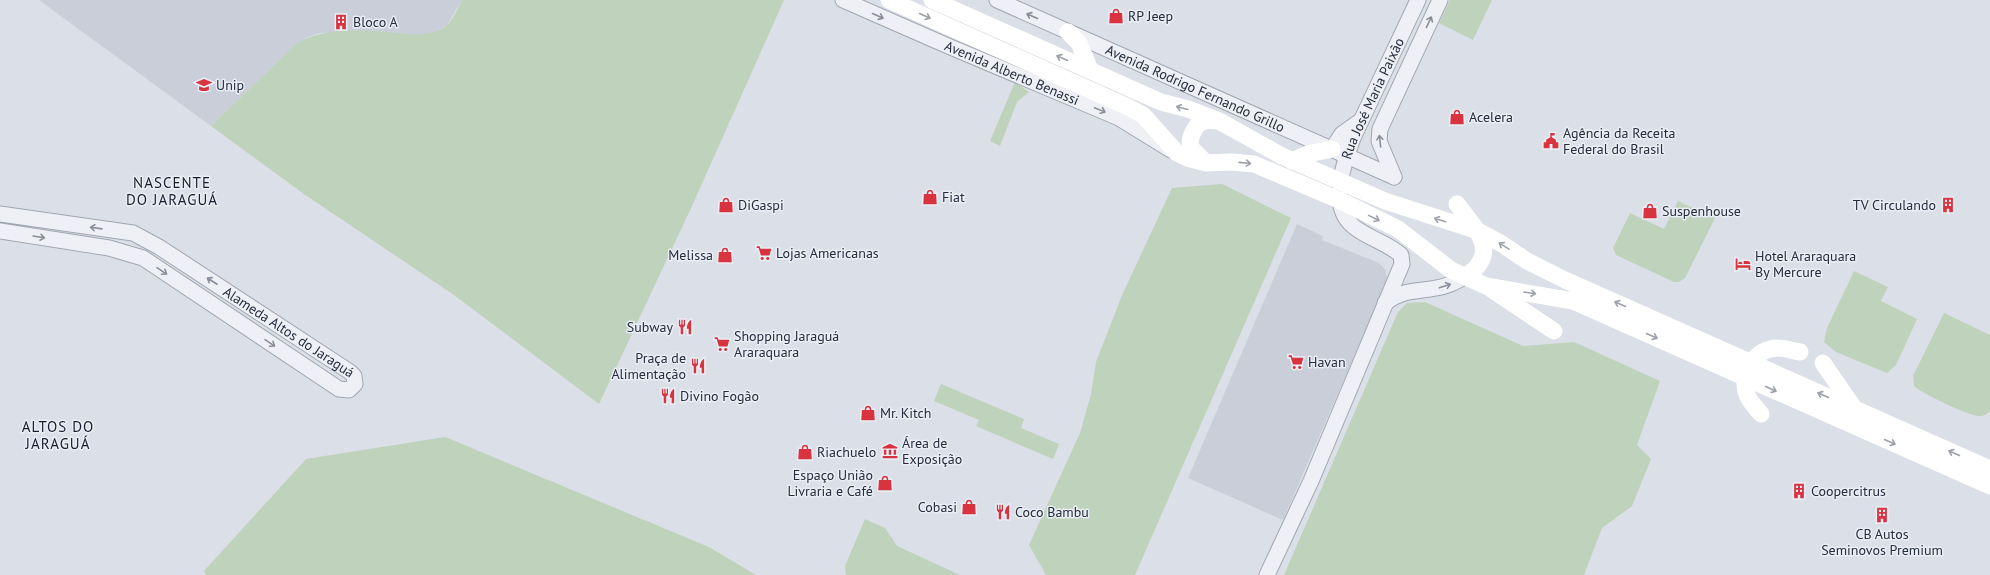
<svg xmlns="http://www.w3.org/2000/svg" width="1990" height="575" viewBox="0 0 1990 575" font-family="'PT Sans',sans-serif">
	<style>
		.built { fill: #c9ced9 }
		.green { fill: #bfd2bb }
		.lines { fill: none; stroke-linecap: round; stroke-linejoin: round }
		.tertiary-casing { stroke: #a0a6b1; stroke-width: 17 }
		.tertiary { stroke: #eef0f5; stroke-width: 15 }
		.secondary { stroke: #fff; stroke-width: 17 }
		.oneway { stroke: #898e9a }
		.oneway2 { stroke: #9ca0a8 }
		.labels { text-anchor: middle; stroke-width: 3; stroke-linejoin: round; paint-order: stroke }
		.poi-label { font-size: 14px; fill: #242c3e; stroke: #eaeef5; text-anchor: start }
		.street-label { font-size: 14px; fill: #242c3e; stroke: #eaeef5 }
		.neighbourhood-label { font-size: 15px; letter-spacing: 1px; fill: #171d2f; stroke: #eaeef5 }
	</style>
	<rect width="100%" height="100%" fill="#dbdfe7"/>
	<path class="built" d="M39,0H462L447,25L434,33L421,35L374,31L319,33L308,37L297,43L211,126Z
		M1297,224L1323,236L1322,240L1379,263L1385,269L1387,277L1385,285L1283,520L1188,478Z"/>
	<path class="green" d="M462,0H784L692,206L599,404L454,295L304,194L211,126L297,43C320,30 348,30 374,31C398,31 425,41 446,26C453,20 458,8 462,0Z
		M1450,0H1492L1473,40L1439,23Z
		M1015,82L1029,92L1017,102L1000,146L990,141Z
		M1222,184L1291,218L1135,575H1046L1029,545L1080,433L1091,394L1096,362L1123,293L1172,188Z
		M1678,201L1715,218L1685,278L1679,282H1674L1616,255L1613,248L1630,213L1664,229Z
		M1854,271L1888,287L1881,301L1917,319L1896,365L1887,373L1836,352L1824,342L1827,328Z
		M1425,302L1523,346L1574,342L1660,381L1637,445L1651,459L1632,506L1602,528L1584,575H1284L1398,312L1407,303Z
		M1944,313L1990,335V411C1987,414 1984,416 1979,416C1971,417 1921,393 1914,386L1913,376Z
		M941,384L1024,419L1021,428L1059,444L1053,459L976,426L979,420L934,401Z
		M445,437L709,547L756,575H206L204,571L306,459Z
		M865,519L885,528L897,546L960,575H846L845,566Z"/>
	<g class="lines">
		<defs>
			<g id="tertiary">
				<path id="s1" d="M843,0L948,46L1119,118L1171,150"/>
				<path id="s2" d="M997,0L1394,177"/>
				<path d="M1332,149L1342,134L1359,122"/>
				<path d="M1394,177L1379,141L1380,129L1440,0"/>
				<path id="s3" d="M0,214L133,233L159,247L350,372L354,376L355,384L349,390L339,389L143,258L109,248L0,231"/>
				<path d="M1385,303C1403,289 1416,292 1436,288C1447,287 1457,281 1466,276"/>
				<path id="s4" d="M1267,575L1311,481L1402,264L1401,255C1386,242 1367,238 1353,226C1328,205 1344,163 1353,138L1418,0"/>
			</g>
		</defs>
		<use href="#tertiary" class="tertiary-casing"/>
		<use href="#tertiary" class="tertiary"/>
		<path class="secondary" d="M889,0L1128,107L1143,115L1177,153L1187,158L1206,163L1231,162L1254,164L1339,200L1398,229L1451,270L1486,286L1573,301L1990,486
			M932,0L1161,102L1188,109L1219,121L1282,156L1385,201L1478,231L1502,244L1527,261L1565,280L1990,469
			M1068,32L1079,43L1090,70
			M1292,161L1308,154L1332,149
			M1205,162L1191,148C1188,139 1195,123 1205,121C1210,120 1214,121 1219,121
			M1457,204C1476,229 1501,253 1466,276
			M1491,289L1554,331
			M1823,363L1854,408
			M1761,414C1757,409 1751,403 1748,397C1738,375 1754,348 1778,348C1785,348 1793,351 1800,352"/>
	</g>
	<defs><path id="oneway-shaft" d="M-6 0H5M1.5-3L5.5 0L1.5 3" fill="none" stroke-width="1.6" stroke-linecap="round" stroke-linejoin="round"/></defs>
	<g class="oneway">
		<use href="#oneway-shaft" transform="translate(878 16) rotate(24)"/>
		<use href="#oneway-shaft" transform="translate(1032 16) rotate(-156)"/>
		<use href="#oneway-shaft" transform="translate(1429 22) rotate(-65)"/>
		<use href="#oneway-shaft" transform="translate(1100 110) rotate(22)"/>
		<use href="#oneway-shaft" transform="translate(1380 141) rotate(-96)"/>
		<use href="#oneway-shaft" transform="translate(96 228) rotate(-172)"/>
		<use href="#oneway-shaft" transform="translate(39 237) rotate(9)"/>
		<use href="#oneway-shaft" transform="translate(162 271) rotate(34)"/>
		<use href="#oneway-shaft" transform="translate(212 281) rotate(-147)"/>
		<use href="#oneway-shaft" transform="translate(1445 286) rotate(-18)"/>
		<use href="#oneway-shaft" transform="translate(270 343) rotate(34)"/>
	</g>
	<g class="oneway2">
		<use href="#oneway-shaft" transform="translate(925 16) rotate(24)"/>
		<use href="#oneway-shaft" transform="translate(1062 58) rotate(-156)"/>
		<use href="#oneway-shaft" transform="translate(1182 108) rotate(-165)"/>
		<use href="#oneway-shaft" transform="translate(1245 163) rotate(6)"/>
		<use href="#oneway-shaft" transform="translate(1374 218) rotate(26)"/>
		<use href="#oneway-shaft" transform="translate(1440 220) rotate(-162)"/>
		<use href="#oneway-shaft" transform="translate(1504 246) rotate(-148)"/>
		<use href="#oneway-shaft" transform="translate(1530 293) rotate(9)"/>
		<use href="#oneway-shaft" transform="translate(1620 304) rotate(-156)"/>
		<use href="#oneway-shaft" transform="translate(1652 336) rotate(24)"/>
		<use href="#oneway-shaft" transform="translate(1771 389) rotate(24)"/>
		<use href="#oneway-shaft" transform="translate(1823 395) rotate(-156)"/>
		<use href="#oneway-shaft" transform="translate(1890 442) rotate(24)"/>
		<use href="#oneway-shaft" transform="translate(1954 453) rotate(-156)"/>
	</g>
	<defs>
		<symbol id="shop-bare" viewBox="-9 -9 18 18"><path d="M-5-2.5h2.3a2.7 3.5 0 0 1 5.4 0H5L5.5 6h-11ZM-1.5-2.5h3a1.5 2.3 0 0 0-3 0Z" fill="#d93340" stroke="#eaeef5" stroke-width="2.5" paint-order="stroke"/></symbol>
		<symbol id="building-bare" viewBox="-9 -9 18 18"><path d="M-4-6H4V6H1V3H-1V6H-4ZM-2.5-4.3h1.7v1.8h-1.7ZM.8-4.3h1.7v1.8H.8ZM-2.5-1h1.7V.8h-1.7ZM.8-1h1.7V.8H.8Z" fill="#d93340" stroke="#eaeef5" stroke-width="2.5" paint-order="stroke"/></symbol>
		<symbol id="university-bare" viewBox="-9 -9 18 18"><path d="M0-5L7-2L0 1L-7-2ZM-4 1L0 2.5L4 1V4Q0 6-4 4Z" fill="#d93340" stroke="#eaeef5" stroke-width="2.5" paint-order="stroke"/></symbol>
		<symbol id="civic-bare" viewBox="-9 -9 18 18"><path d="M-.6-6.5H3V-4.5H.6V-3L4-1V1h2V6H-6V1h2V-1L-.6-3ZM-1.2 2.5V6h2.4V2.5Z" fill="#d93340" stroke="#eaeef5" stroke-width="2.5" paint-order="stroke"/></symbol>
		<symbol id="supermarket-bare" viewBox="-9 -9 18 18"><path d="M-6-5.5h2.5l.6 2H6L4.5 2H-2.5L-4.4-4H-6ZM-1.5 3.2a1.3 1.3 0 1 0 .1 0ZM3 3.2a1.3 1.3 0 1 0 .1 0Z" fill="#d93340" stroke="#eaeef5" stroke-width="2.5" paint-order="stroke"/></symbol>
		<symbol id="hotel-bare" viewBox="-9 -9 18 18"><path d="M-6-4.5h1.5V1H6V5H4.5V3h-9V5H-6ZM-4 0a1.8 1.8 0 1 1 3.6 0ZM.5 0V-2.5h3Q6-2.5 6 0Z" fill="#d93340" stroke="#eaeef5" stroke-width="2.5" paint-order="stroke"/></symbol>
		<symbol id="restaurant-bare" viewBox="-9 -9 18 18"><path d="M-5-6h1v4h1v-4h1v4h1v-4h1v5L-1.5 .5V6h-2V.5L-5-1ZM5-6V6H3V1.5H1.5Q1.5-4 5-6Z" fill="#d93340" stroke="#eaeef5" stroke-width="2.5" paint-order="stroke"/></symbol>
		<symbol id="museum-bare" viewBox="-9 -9 18 18"><path d="M0-6L6-3V-2H-6V-3ZM-5-1h2V3h-2ZM-1-1h2V3h-2ZM3-1h2V3H3ZM-6 4H6V6H-6Z" fill="#d93340" stroke="#eaeef5" stroke-width="2.5" paint-order="stroke"/></symbol>
	</defs>
	<g fill-rule="evenodd">
		<use href="#shop-bare" x="1105" y="5" width="22" height="22"/>
		<use href="#building-bare" x="330" y="11" width="22" height="22"/>
		<use href="#university-bare" x="193" y="74" width="22" height="22"/>
		<use href="#shop-bare" x="1446" y="106" width="22" height="22"/>
		<use href="#civic-bare" x="1540" y="130" width="22" height="22"/>
		<use href="#shop-bare" x="919" y="186" width="22" height="22"/>
		<use href="#shop-bare" x="715" y="194" width="22" height="22"/>
		<use href="#building-bare" x="1937" y="194" width="22" height="22"/>
		<use href="#shop-bare" x="1639" y="200" width="22" height="22"/>
		<use href="#supermarket-bare" x="753" y="242" width="22" height="22"/>
		<use href="#shop-bare" x="714" y="244" width="22" height="22"/>
		<use href="#hotel-bare" x="1732" y="253" width="22" height="22"/>
		<use href="#restaurant-bare" x="674" y="316" width="22" height="22"/>
		<use href="#supermarket-bare" x="711" y="333" width="22" height="22"/>
		<use href="#supermarket-bare" x="1285" y="351" width="22" height="22"/>
		<use href="#restaurant-bare" x="687" y="355" width="22" height="22"/>
		<use href="#restaurant-bare" x="657" y="385" width="22" height="22"/>
		<use href="#shop-bare" x="857" y="402" width="22" height="22"/>
		<use href="#museum-bare" x="879" y="440" width="22" height="22"/>
		<use href="#shop-bare" x="794" y="441" width="22" height="22"/>
		<use href="#shop-bare" x="874" y="472" width="22" height="22"/>
		<use href="#building-bare" x="1788" y="480" width="22" height="22"/>
		<use href="#shop-bare" x="958" y="496" width="22" height="22"/>
		<use href="#restaurant-bare" x="992" y="501" width="22" height="22"/>
		<use href="#building-bare" x="1871" y="504" width="22" height="22"/>
	</g>
	<g class="labels">
		<g class="poi-label">
			<text x="1128" y="21">RP Jeep</text>
			<text x="353" y="27">Bloco A</text>
			<text x="216" y="90">Unip</text>
			<text x="1469" y="122">Acelera</text>
			<text x="1563" y="138">Agência da Receita<tspan x="1563" dy="16">Federal do Brasil</tspan></text>
			<text x="942" y="202">Fiat</text>
			<text x="738" y="210">DiGaspi</text>
			<text x="1936" y="210" text-anchor="end">TV Circulando</text>
			<text x="1662" y="216">Suspenhouse</text>
			<text x="776" y="258">Lojas Americanas</text>
			<text x="713" y="260" text-anchor="end">Melissa</text>
			<text x="1755" y="261">Hotel Araraquara<tspan x="1755" dy="16">By Mercure</tspan></text>
			<text x="673" y="332" text-anchor="end">Subway</text>
			<text x="734" y="341">Shopping Jaraguá<tspan x="734" dy="16">Araraquara</tspan></text>
			<text x="686" y="363" text-anchor="end">Praça de<tspan x="686" dy="16">Alimentação</tspan></text>
			<text x="1308" y="367">Havan</text>
			<text x="680" y="401">Divino Fogão</text>
			<text x="880" y="418">Mr. Kitch</text>
			<text x="902" y="448">Área de<tspan x="902" dy="16">Exposição</tspan></text>
			<text x="817" y="457">Riachuelo</text>
			<text x="873" y="480" text-anchor="end">Espaço União<tspan x="873" dy="16">Livraria e Café</tspan></text>
			<text x="1811" y="496">Coopercitrus</text>
			<text x="957" y="512" text-anchor="end">Cobasi</text>
			<text x="1015" y="517">Coco Bambu</text>
			<text x="1882" y="539" text-anchor="middle">CB Autos<tspan x="1882" dy="16">Seminovos Premium</tspan></text>
		</g>
		<g class="street-label">
			<text dy="5" stroke="none"><textPath href="#s1" startOffset="184">Avenida Alberto Benassi</textPath></text>
			<text dy="5" stroke="none"><textPath href="#s2" startOffset="217">Avenida Rodrigo Fernando Grillo</textPath></text>
			<text dy="5" stroke="none"><textPath href="#s4" startOffset="542">Rua José Maria Paixão</textPath></text>
			<text dy="5" stroke="none"><textPath href="#s3" startOffset="319">Alameda Altos do Jaraguá</textPath></text>
		</g>
		<g class="neighbourhood-label">
			<text x="172" y="188">NASCENTE<tspan x="172" dy="17">DO JARAGUÁ</tspan></text>
			<text x="58" y="432">ALTOS DO<tspan x="58" dy="17">JARAGUÁ</tspan></text>
		</g>
	</g>
</svg>
